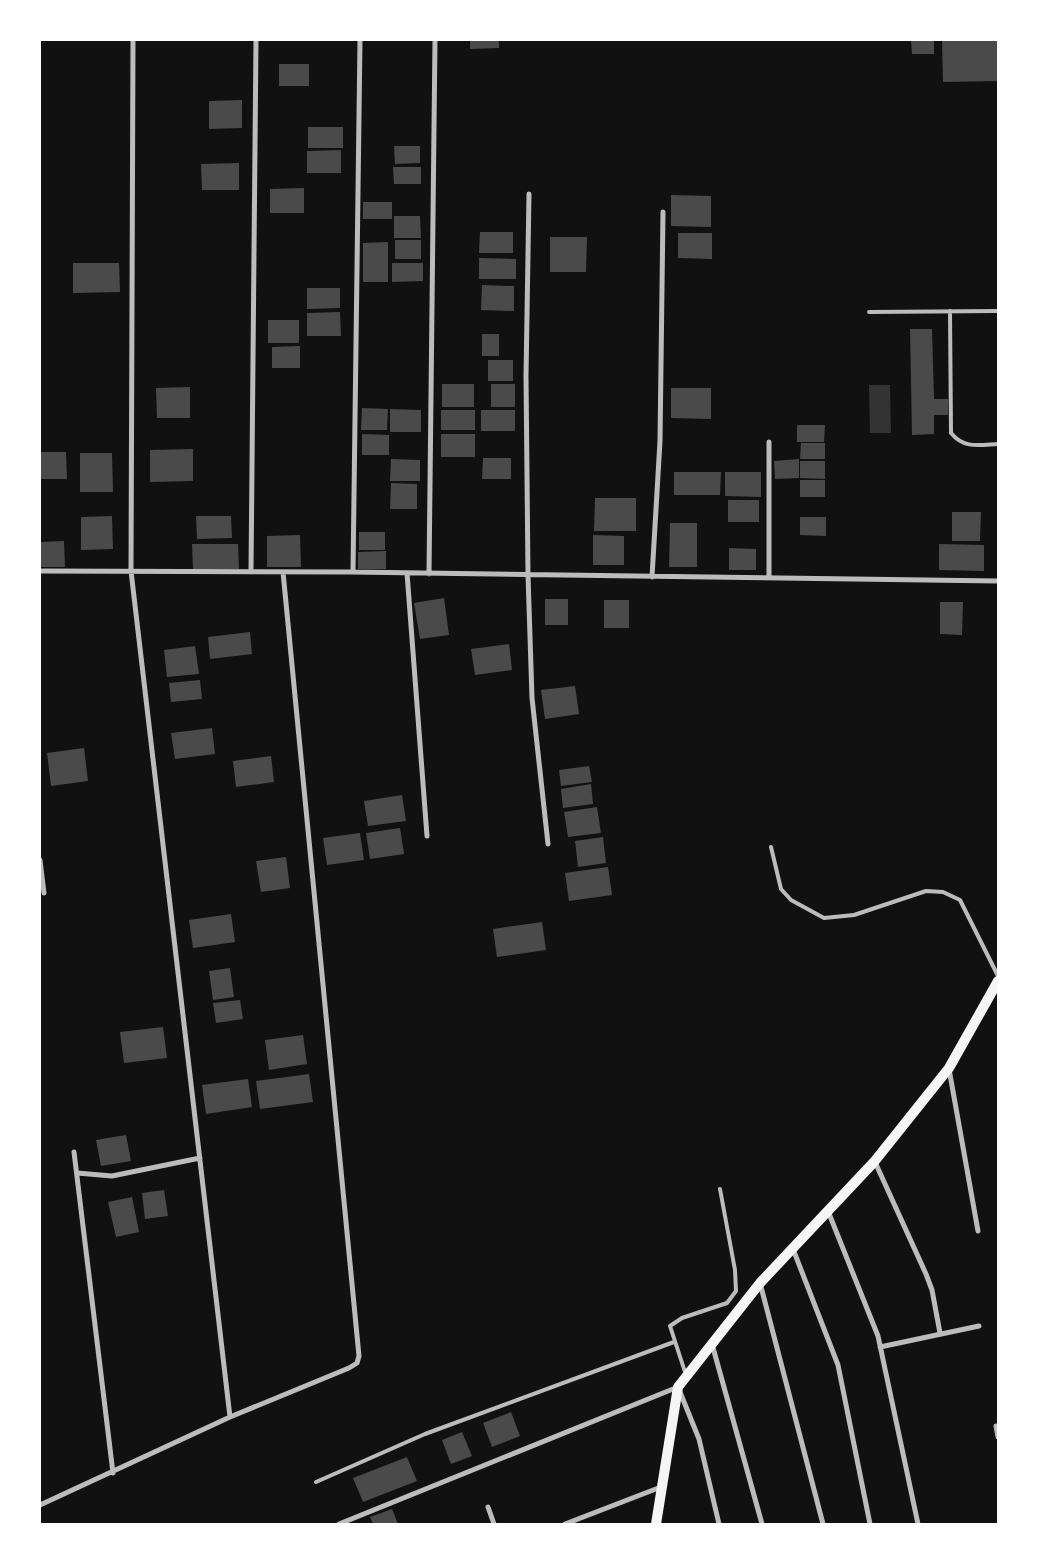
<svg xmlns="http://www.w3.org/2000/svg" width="1038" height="1564" viewBox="0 0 1038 1564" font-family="'IBM Plex Sans',sans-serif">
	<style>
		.water { fill: #333 }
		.building { fill: #4a4a4a }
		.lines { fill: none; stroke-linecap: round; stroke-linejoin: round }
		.service { stroke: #bcbcbc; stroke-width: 4 }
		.minor { stroke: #bcbcbc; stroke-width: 5 }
		.secondary { stroke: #f5f5f5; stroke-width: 10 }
	</style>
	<rect width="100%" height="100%" fill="#111"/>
	<path class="water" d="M869,385H890L891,433H870Z"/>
	<path class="building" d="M470,40H499V48L470,49Z
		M911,40H934V54H912Z
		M942,40H998V81L943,82Z
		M279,64H309V86H279Z
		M242,100V128L209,129V101Z
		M308,127H343V148H308Z
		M394,146H420V163L395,164Z
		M341,150V173H307V151Z
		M239,163V190H202L201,164Z
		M393,167H421V184H394Z
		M304,188V213H270V189Z
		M671,195L711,196V227L671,226Z
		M363,202H392V219H363Z
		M394,216H420L421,238H394Z
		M480,232H513V253H479Z
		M678,233H712V259L678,258Z
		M550,237H587L586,272H550Z
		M395,240H421V259H395Z
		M388,242V282H363V243Z
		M479,258L516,259V279H479Z
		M73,263H119L120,292L73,293Z
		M392,263H423V281L392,282Z
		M482,285L514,286V311L481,310Z
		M307,288H340V308L307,309Z
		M340,312L341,336H307V313Z
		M268,320H299V343H268Z
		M910,329H932L934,399H948V415H934V434L912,435Z
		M482,334H499V356H482Z
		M300,346V368H272V347Z
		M488,360H513V381H488Z
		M442,384H474V407H442Z
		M491,384H515V407H491Z
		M190,387V418H157L156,388Z
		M671,388H711V419L671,418Z
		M362,408L388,409L387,430H361Z
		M390,409L421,410V432H390Z
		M441,410H475V430H441Z
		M481,410H515V431H481Z
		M797,425H825L824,442H797Z
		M362,434L389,435V455H362Z
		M441,434H475V457H441Z
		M801,443H825V459H800Z
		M193,449V481L150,482V450Z
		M40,452H66L67,479H40Z
		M80,453H112L113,492H80Z
		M483,458H511V479H482Z
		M391,459L420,460V481H390Z
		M799,459V478L775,479L774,461Z
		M800,461H825V479L800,478Z
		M674,472H721L720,495H674Z
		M725,472H761V497L725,496Z
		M800,480H825V497H800Z
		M391,483L417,484V509H390Z
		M595,498H636V531H594Z
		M728,500H759V522H728Z
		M952,512H981L980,541H952Z
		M112,516L113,549L81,550V517Z
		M196,516H231L232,538L197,539Z
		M800,517H826V536L800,535Z
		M670,523H697V567H669Z
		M359,532H385V550H359Z
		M300,535L301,567H267V536Z
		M593,535L624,536V565H593Z
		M64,541L65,567H40V542Z
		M192,544H238L239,569L193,570Z
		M939,544L984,545V571L939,570Z
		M729,548L756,549V570H729Z
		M386,551V569H358V552Z
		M444,598L449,635L420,639L414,603Z
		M545,599H568V625H545Z
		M604,600H629V628H604Z
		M940,602H963L962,635L940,634Z
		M250,632L252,654L210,659L208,637Z
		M509,644L512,670L475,675L471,649Z
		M195,646L199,674L167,677L164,650Z
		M200,680L202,699L171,702L169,683Z
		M575,686L579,714L545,719L541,690Z
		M212,728L215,754L175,759L171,733Z
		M84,748L88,781L51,786L47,753Z
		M271,756L274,782L236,787L233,761Z
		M589,766L592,782L561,786L559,770Z
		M591,784L593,804L563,808L561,789Z
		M402,795L406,821L368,826L364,801Z
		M597,807L601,833L568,837L564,812Z
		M400,828L404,854L370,859L366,833Z
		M360,833L364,860L327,865L323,838Z
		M603,837L606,863L578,867L575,841Z
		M286,857L290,888L261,892L256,861Z
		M608,867L612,895L569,901L565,873Z
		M231,914L235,942L193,948L189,920Z
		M542,922L546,950L497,957L493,929Z
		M230,968L234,997L213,1000L209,971Z
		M240,1000L243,1019L216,1023L213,1003Z
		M163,1027L167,1058L124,1063L120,1032Z
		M303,1035L307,1064L269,1070L265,1040Z
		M309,1074L313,1102L260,1109L256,1081Z
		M248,1079L252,1107L206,1114L202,1085Z
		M126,1135L131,1161L101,1166L96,1140Z
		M164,1190L168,1216L145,1219L142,1193Z
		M132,1197L139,1232L116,1237L108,1202Z
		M511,1412L520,1436L492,1447L483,1423Z
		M462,1432L472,1456L451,1464L442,1440Z
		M407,1457L417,1481L363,1502L353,1478Z
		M392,1509L398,1524H373L370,1517Z"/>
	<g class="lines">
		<path class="service" d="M950,311L951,433C964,449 979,445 998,444
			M869,312L998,311
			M771,847L781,889L791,900L824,918L854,915L926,891L943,892L960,900L998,976
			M686,1375L670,1326L682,1318L727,1303L736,1291L735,1270L720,1189
			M316,1482L425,1434L674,1342"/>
		<path class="minor" d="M133,40L131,571L230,1417
			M529,194L526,376L528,575L532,698L548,844
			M40,571L353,572L998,581
			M251,572L256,40
			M353,572L360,40
			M407,573L427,836
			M429,574L435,40
			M652,577L660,441L663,212
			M769,578V442
			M40,860L44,893
			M949,1069L978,1231
			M74,1152L113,1473
			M875,1162L926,1274L932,1290L940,1333
			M77,1173L112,1176L200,1158
			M828,1211L878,1336L918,1524
			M793,1249L838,1365L870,1524
			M760,1283L823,1524
			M712,1344L762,1524
			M880,1347L979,1326
			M996,1426L998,1437
			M40,1505L230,1417L349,1368L357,1363L359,1356L283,572
			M488,1507L494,1524
			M339,1524L678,1387L699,1439L719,1524
			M565,1524L661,1487"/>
		<path class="secondary" d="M656,1524L678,1387L760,1283L874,1162L949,1068L998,981"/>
	</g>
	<rect width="1038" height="1564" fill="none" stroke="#ffffff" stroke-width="82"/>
</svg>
